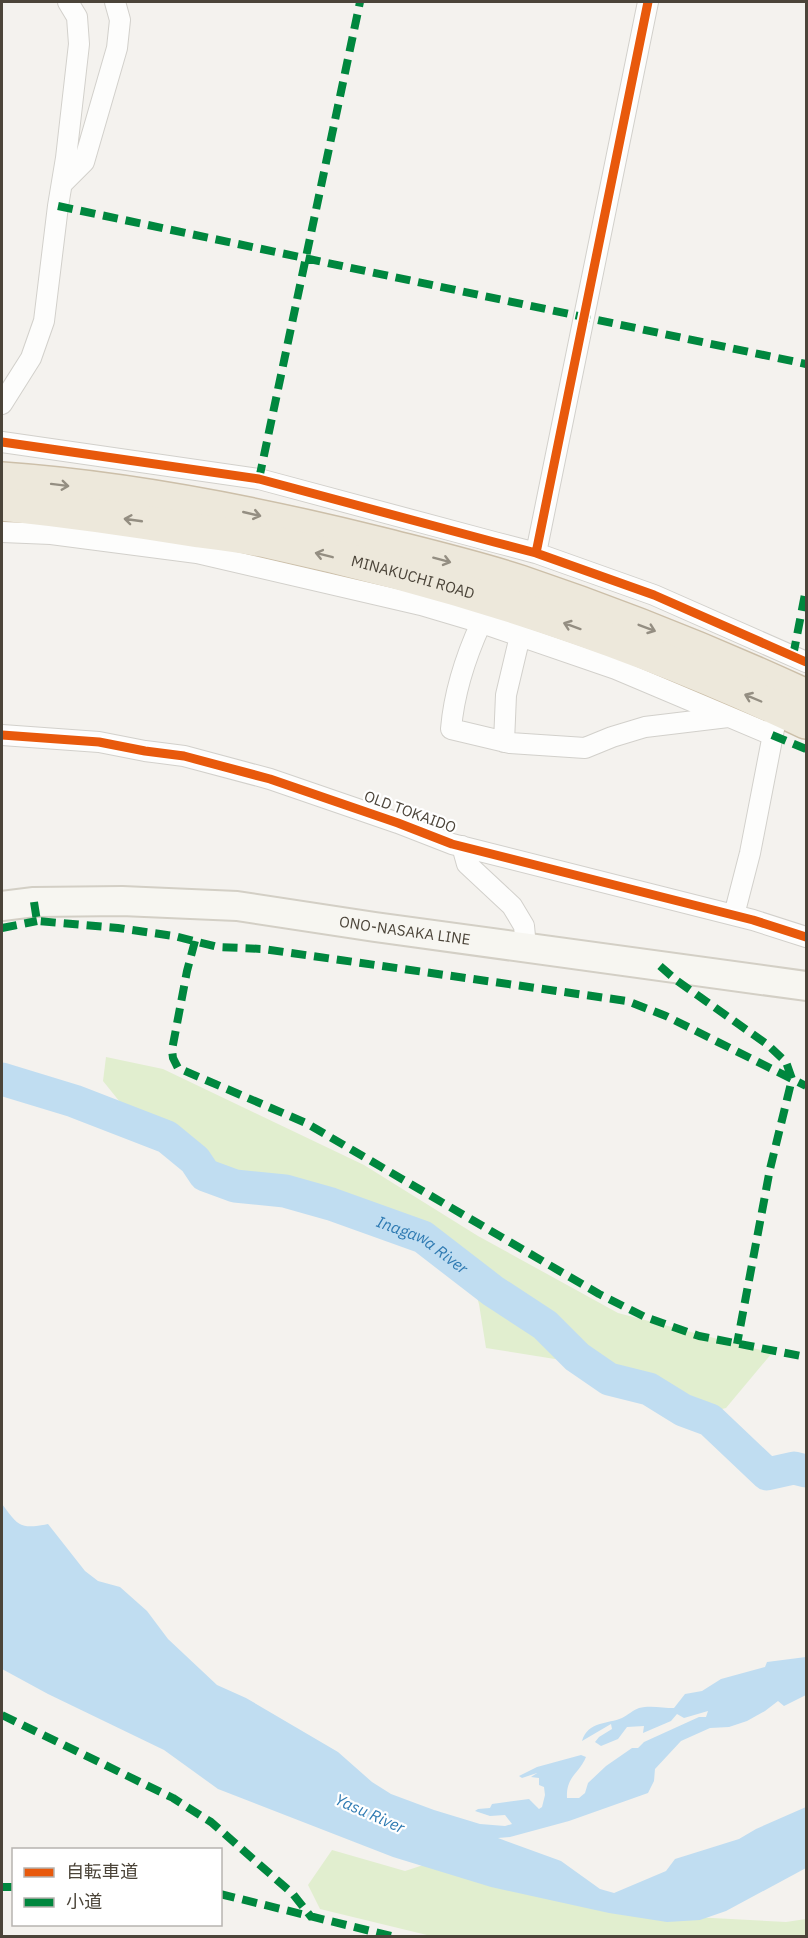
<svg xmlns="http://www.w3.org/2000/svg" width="808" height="1938" viewBox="0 0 808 1938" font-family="'IBM Plex Sans','Noto Sans JP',sans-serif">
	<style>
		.green { fill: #e1eecf }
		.water { fill: #c0ddf1 }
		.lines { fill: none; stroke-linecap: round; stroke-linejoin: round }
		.river { stroke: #c0ddf1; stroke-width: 33 }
		.street-casing { stroke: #d2d0cb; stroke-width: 22 }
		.secondary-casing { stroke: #d3cfc5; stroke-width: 32 }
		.highway-casing { stroke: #ccbfa9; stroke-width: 36 }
		.street { stroke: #fdfdfc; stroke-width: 20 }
		.secondary { stroke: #f7f6f1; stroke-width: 28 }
		.highway { stroke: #ede8db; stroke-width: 33 }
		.quiet { stroke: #00873e; stroke-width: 8; stroke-dasharray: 15 8; stroke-linecap: butt }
		.cycleway-casing { stroke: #fff; stroke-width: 13 }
		.cycleway { stroke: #e8590c; stroke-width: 9 }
		.oneway { stroke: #948e82 }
		.labels { text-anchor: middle; stroke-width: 4.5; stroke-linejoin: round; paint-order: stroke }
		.street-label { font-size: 15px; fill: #4b4439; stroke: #fff }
		.water-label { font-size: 16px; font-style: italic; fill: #2e7ab2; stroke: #fff }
	</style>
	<rect width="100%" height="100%" fill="#f4f2ee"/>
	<path class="green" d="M106,1057L163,1069L364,1165L478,1236L618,1313L772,1353L726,1408L678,1420L611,1368L486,1348L479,1304L466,1262L382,1216L215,1170L128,1112L103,1081Z
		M332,1850L405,1871L448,1857L655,1915L786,1922L806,1919V1936H431L320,1909L308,1885Z"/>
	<path class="water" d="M2,1504C18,1525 19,1530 48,1524L85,1571L98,1581L120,1587L147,1611L168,1639L217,1685L246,1698L338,1752L372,1782L391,1794L434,1810L480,1824L505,1826L512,1824L505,1815L490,1816L475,1811L478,1809L490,1808L492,1804L529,1799L539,1809L542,1807L545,1795L544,1787L539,1785V1778L531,1777L537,1773L522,1778L519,1776L537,1767L581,1755L586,1757C579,1774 566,1776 567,1798H579L585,1793L588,1783L606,1766L632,1748H638L644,1742L699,1717H706L708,1711L684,1718L677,1714L671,1721L643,1733L644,1726L627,1727L618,1739L601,1746L595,1742L599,1737L612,1729L611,1724L582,1741C588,1721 608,1724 622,1718C628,1715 633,1710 639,1708C650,1705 663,1708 674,1708L685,1694L702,1691L721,1679L765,1667L767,1662L806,1657V1695L784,1706L778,1701L765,1711L747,1721L729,1727L710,1728L681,1741L655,1769L654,1781L648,1793L569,1821L510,1837L498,1838L561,1861L600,1889L614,1893L666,1871L675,1859L739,1839L756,1829L806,1807V1868L726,1911L700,1920L667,1922L609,1913L491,1887L393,1857L218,1789L164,1750L48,1694L2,1669Z"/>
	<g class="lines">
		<path class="river" id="s1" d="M2,1079L74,1101L167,1137L195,1160L205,1175L235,1186L285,1191L331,1204L423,1237L493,1291L545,1325L577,1357L609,1379L649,1389L683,1410L710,1420L767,1474L794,1468L806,1471"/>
		<defs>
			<path id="street" d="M62,184L84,162L117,48L120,20L115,2
				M2,404L31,358L44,321L58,206L66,158L79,44L77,17L68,2
				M2,442L259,479L494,542L536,553L654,595L806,662
				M2,532L51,534L197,553L421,605L485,624L616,669L772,735
				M536,553L648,2
				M481,623C466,656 454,693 451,729L510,743L585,748L612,737L645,727L728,717
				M2,735L99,742L145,751L184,756L270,779L398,823L452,844L753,920L806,937
				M504,742L506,695L520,636
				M462,846L467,864L512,906L524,926L526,947
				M734,915L750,853L775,724"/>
			<g id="secondary">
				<path id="s2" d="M2,906L34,902L122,901L237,906L375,927L806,986"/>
			</g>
			<g id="highway">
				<path d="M2,479C130,488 256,513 380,544C427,556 474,567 520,582C618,615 713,653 806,696"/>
				<path id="s3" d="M2,504C68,511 133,520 199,531C223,534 247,537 271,542C456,582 636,641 806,722"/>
			</g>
		</defs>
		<use href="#street" class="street-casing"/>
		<use href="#secondary" class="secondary-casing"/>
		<use href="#highway" class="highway-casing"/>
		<use href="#street" class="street"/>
		<use href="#secondary" class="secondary"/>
		<use href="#highway" class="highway"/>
		<path class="quiet" d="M58,206L806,364
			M259,479L360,2
			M793,656L806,589
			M772,735L806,749
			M34,902L37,921L118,928L174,936L218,947L263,949L627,1001L666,1016L806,1086
			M2,928L37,921
			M195,941L187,971L172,1050L173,1058L178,1068L306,1123L599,1294L645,1317L699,1336L806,1357
			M660,966L676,980L768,1045L786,1062L792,1079L770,1169L737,1344
			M2,1715L173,1798L211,1822L293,1894L312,1918
			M2,1887H14
			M220,1894L391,1936"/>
		<defs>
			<path id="cycleway" d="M2,442L259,479L494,542L536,553L654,595L806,662
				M536,553L648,2
				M2,735L99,742L145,751L184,756L270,779L398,823L452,844L753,920L806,937"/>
		</defs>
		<use href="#cycleway" class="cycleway-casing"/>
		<use href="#cycleway" class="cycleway"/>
	</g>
	<defs><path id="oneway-shaft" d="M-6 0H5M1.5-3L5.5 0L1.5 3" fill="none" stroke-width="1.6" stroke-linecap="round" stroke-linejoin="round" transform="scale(1.5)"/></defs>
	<g class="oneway">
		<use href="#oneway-shaft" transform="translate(60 485) rotate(7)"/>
		<use href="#oneway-shaft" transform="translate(252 514) rotate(13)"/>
		<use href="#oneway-shaft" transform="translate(133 520) rotate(-172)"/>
		<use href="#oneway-shaft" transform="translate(324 555) rotate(-166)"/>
		<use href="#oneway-shaft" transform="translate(442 560) rotate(15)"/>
		<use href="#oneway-shaft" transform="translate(572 626) rotate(-160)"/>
		<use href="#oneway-shaft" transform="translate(647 628) rotate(21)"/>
		<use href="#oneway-shaft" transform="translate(753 698) rotate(-157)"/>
	</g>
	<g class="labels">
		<g class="street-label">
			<text dy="5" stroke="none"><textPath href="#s3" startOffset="418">MINAKUCHI ROAD</textPath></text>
			<text transform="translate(410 812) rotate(20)" y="5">OLD TOKAIDO</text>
			<text dy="5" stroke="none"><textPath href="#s2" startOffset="405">ONO-NASAKA LINE</textPath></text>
		</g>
		<g class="water-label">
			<text dy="6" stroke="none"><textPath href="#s1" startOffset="460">Inagawa River</textPath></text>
			<text transform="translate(370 1813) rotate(24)" y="6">Yasu River</text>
		</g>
	</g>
	<rect width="808" height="1938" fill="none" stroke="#4b4439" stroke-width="6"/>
	<rect x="12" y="1848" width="210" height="78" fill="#ffffff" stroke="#b7b4b0" stroke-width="1.5"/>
	<rect x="24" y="1868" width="30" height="9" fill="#e8590c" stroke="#b7b4b0" stroke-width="1.5"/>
	<text x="66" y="1878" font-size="18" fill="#4b4439">自転車道</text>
	<rect x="24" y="1898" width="30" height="9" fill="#00873e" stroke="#b7b4b0" stroke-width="1.5"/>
	<text x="66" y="1908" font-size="18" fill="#4b4439">小道</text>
</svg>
